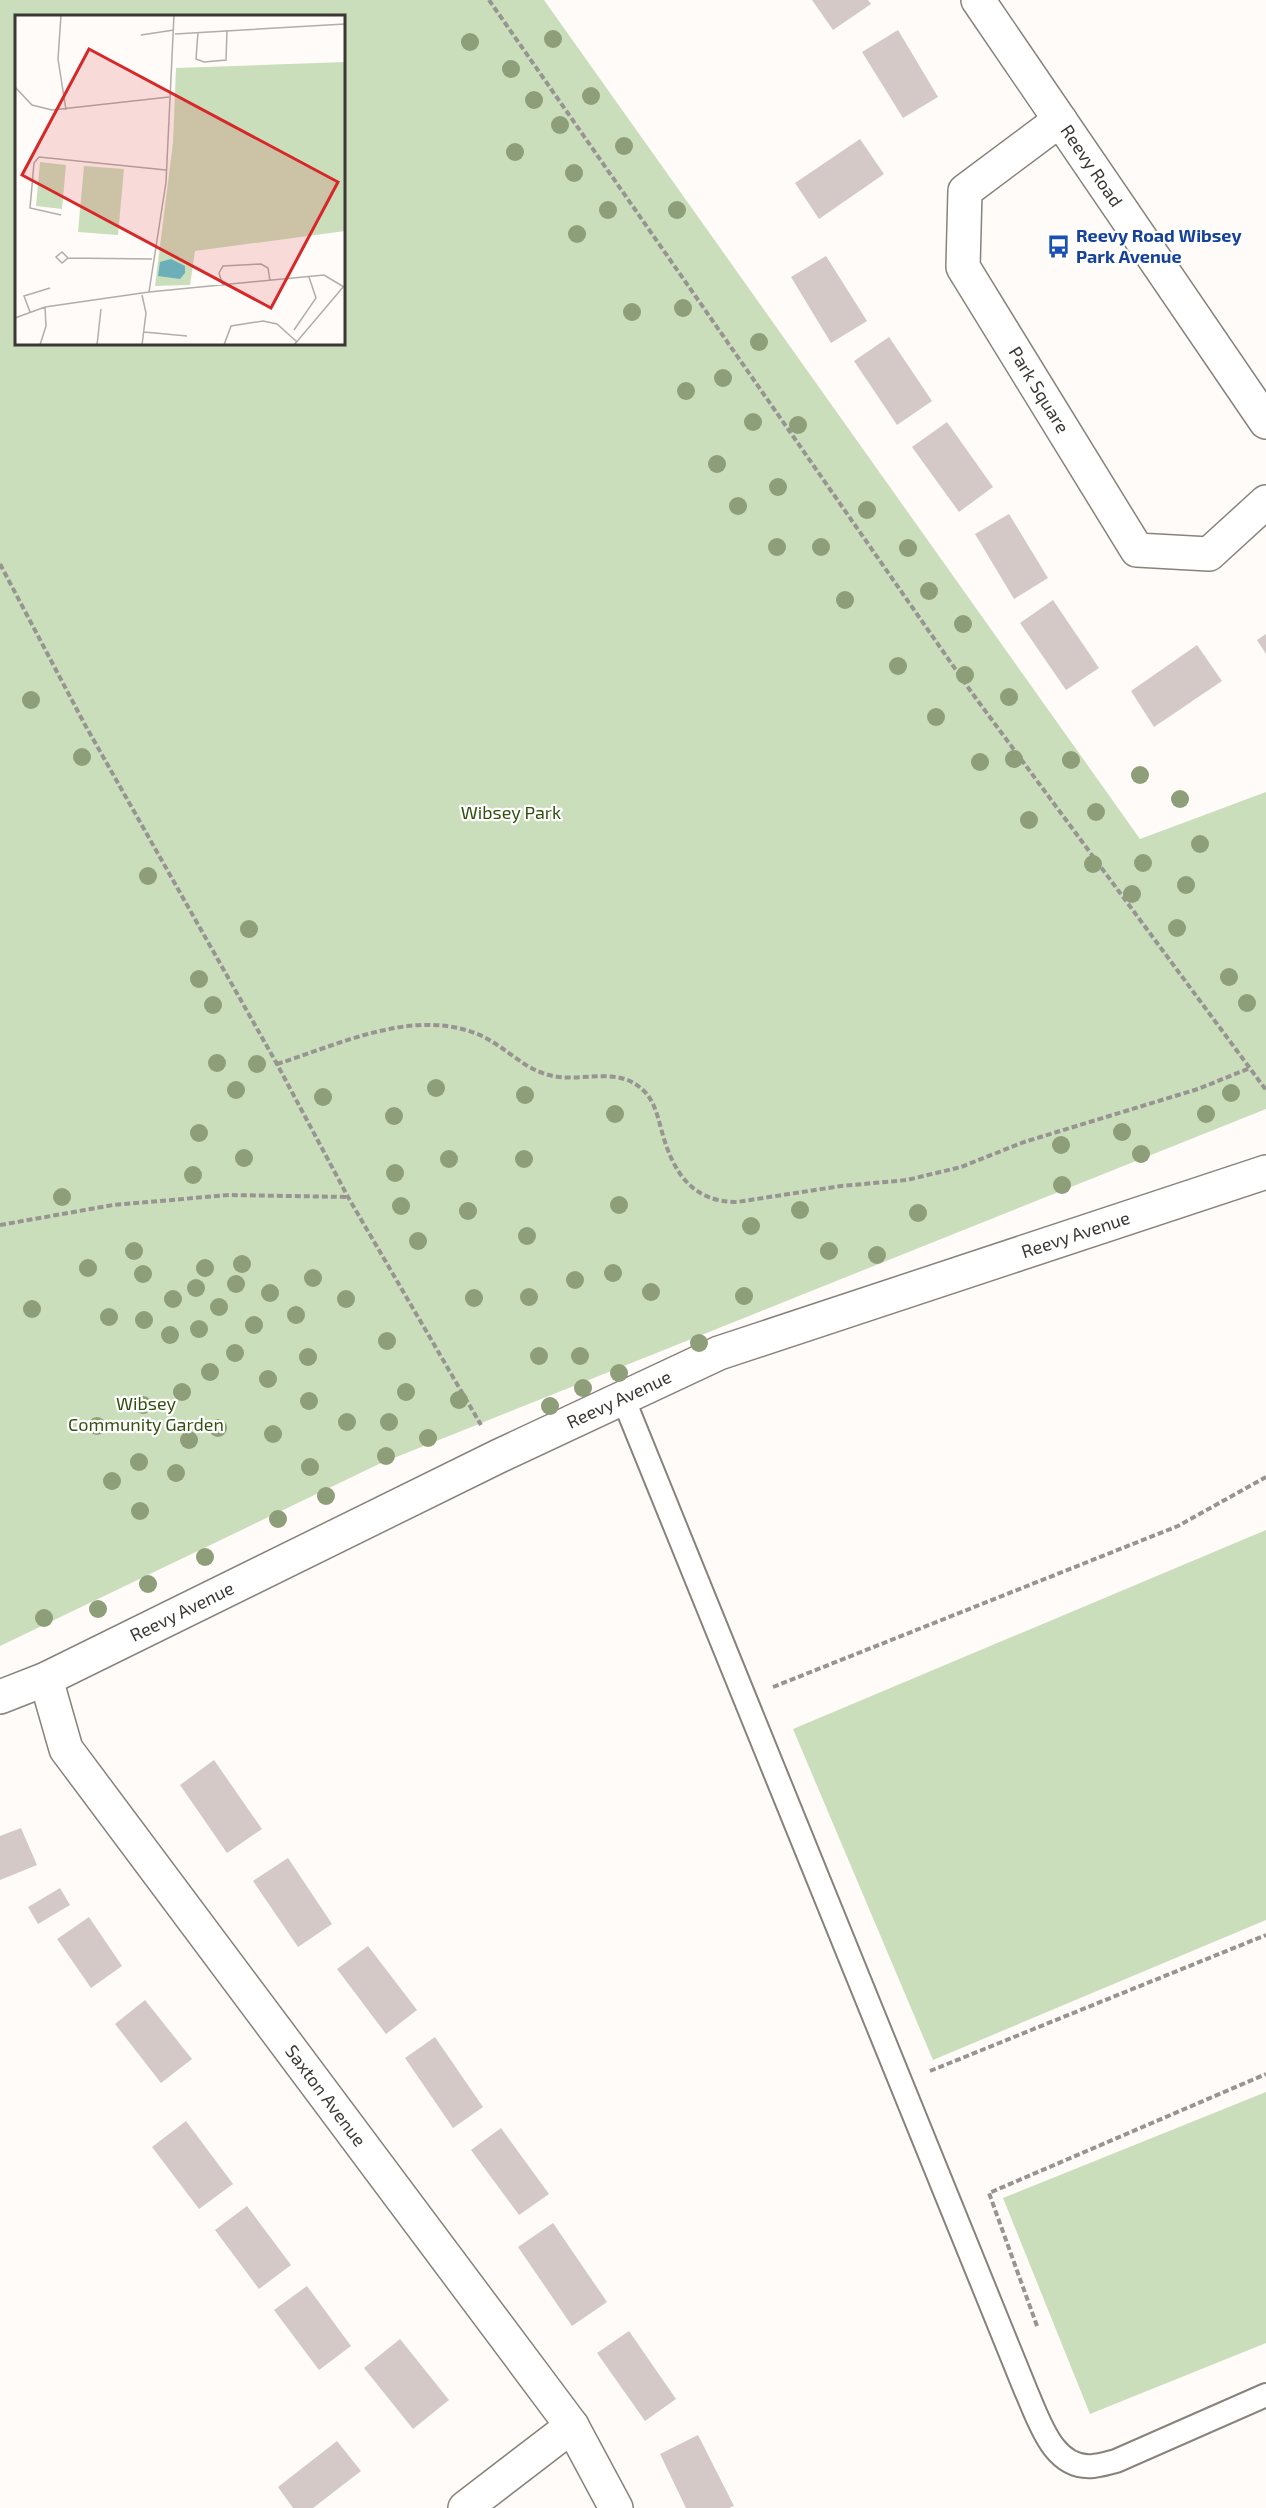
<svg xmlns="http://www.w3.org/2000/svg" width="1266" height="2508" viewBox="0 0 1266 2508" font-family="'Exo 2',sans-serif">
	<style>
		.green { fill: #cbdebc; fill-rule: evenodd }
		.building { fill: #d5c9c8 }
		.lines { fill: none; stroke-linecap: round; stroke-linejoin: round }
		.lane-casing { stroke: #89827b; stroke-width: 26 }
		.street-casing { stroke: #89827b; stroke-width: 36 }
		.path { stroke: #979491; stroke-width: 4; stroke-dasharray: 6 3; stroke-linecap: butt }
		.lane { stroke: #fff; stroke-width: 22 }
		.street { stroke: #fff; stroke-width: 33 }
		.tree { fill: #8e9e78 }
		.labels { text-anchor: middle; stroke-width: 4.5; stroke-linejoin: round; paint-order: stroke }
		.street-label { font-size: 18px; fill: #3a3734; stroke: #fff }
		.transit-label { font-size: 18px; font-weight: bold; fill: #164399; stroke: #fff; text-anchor: start }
		.park-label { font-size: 18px; fill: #32510f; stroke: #fff }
		.inset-road { fill: none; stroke: #b0adaa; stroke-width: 1.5 }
		.view { fill: #d62828; fill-opacity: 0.15; stroke: #d62828; stroke-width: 3 }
		.inset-edge { fill: none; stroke: #3a3734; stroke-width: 3 }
	</style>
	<rect width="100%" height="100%" fill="#fefbf8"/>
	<path class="green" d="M0,0H544L1140,839L1266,792V1109L379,1464L0,1646ZM16,16H344V344H16Z
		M1266,1530V1920L933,2060L793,1729Z
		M1266,2092V2343L1090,2414L1003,2198Z"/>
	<path class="building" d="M812,0H868L871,4L833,30Z
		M898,30L938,97L903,118L862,52Z
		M860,139L884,174L819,219L795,183Z
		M826,256L867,321L831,343L791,277Z
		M889,337L932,401L897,425L854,361Z
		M947,422L993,487L959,512L912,447Z
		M1009,514L1048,578L1014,599L975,534Z
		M1053,600L1099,668L1066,690L1020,623Z
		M1266,634V654L1257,640Z
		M1197,645L1222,681L1154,727L1131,691Z
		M214,1760L262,1829L227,1853L180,1785Z
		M21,1828L37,1865L0,1880V1836Z
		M288,1858L332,1924L298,1947L253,1881Z
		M60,1888L70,1905L38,1924L28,1907Z
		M89,1917L122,1966L91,1988L57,1939Z
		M368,1946L417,2010L386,2034L337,1969Z
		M145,2000L192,2059L161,2083L115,2024Z
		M435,2037L483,2107L453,2128L405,2058Z
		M186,2121L233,2184L199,2209L152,2147Z
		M501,2128L549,2194L519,2215L471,2150Z
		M247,2206L291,2265L259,2289L215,2230Z
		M553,2223L607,2302L572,2326L518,2247Z
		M307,2286L351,2346L319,2370L274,2310Z
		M629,2331L676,2399L645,2421L597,2353Z
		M400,2339L449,2400L413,2429L364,2368Z
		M698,2435L734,2506L729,2508H686L660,2454Z
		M337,2441L361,2471L313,2508H293L278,2487Z"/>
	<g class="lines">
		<defs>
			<path id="lane" d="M623,1398L1026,2391C1039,2420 1053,2470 1093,2466C1101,2465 1109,2463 1116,2461L1266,2395"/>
			<g id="street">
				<path id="s1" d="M978,0L1266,422"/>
				<path id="s2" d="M1060,120L965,191L963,267L1137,550L1209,554L1266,502"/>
				<path id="s3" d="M46,1679L66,1749L572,2426L616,2508"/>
				<path id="s4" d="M0,1697L46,1679L499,1456L719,1353L1266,1172"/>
				<path d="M465,2508L572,2426"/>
			</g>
		</defs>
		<use href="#lane" class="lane-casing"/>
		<use href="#street" class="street-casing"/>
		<path class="path" d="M489,0L972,693L1266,1090
			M0,564L84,723L277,1064L348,1197L481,1425
			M277,1064C341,1044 416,1006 482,1036C505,1047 524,1069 549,1075C581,1084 617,1064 644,1091C655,1102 658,1118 662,1132C673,1172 692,1202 737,1202L841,1186L907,1180L961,1167L1024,1142L1198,1089L1250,1068
			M0,1225L113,1205L229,1195L348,1197
			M773,1687L1178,1526L1266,1477
			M930,2071L1266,1935
			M1037,2326L989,2193L1266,2074"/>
		<use href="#lane" class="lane"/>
		<use href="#street" class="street"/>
	</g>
	<g class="tree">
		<circle cx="553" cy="39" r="9"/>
		<circle cx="470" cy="42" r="9"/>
		<circle cx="511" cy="69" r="9"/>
		<circle cx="591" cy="96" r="9"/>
		<circle cx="534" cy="100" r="9"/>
		<circle cx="560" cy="125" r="9"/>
		<circle cx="624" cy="146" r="9"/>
		<circle cx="515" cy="152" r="9"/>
		<circle cx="574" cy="173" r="9"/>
		<circle cx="608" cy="210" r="9"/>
		<circle cx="677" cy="210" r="9"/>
		<circle cx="577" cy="234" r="9"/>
		<circle cx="683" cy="308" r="9"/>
		<circle cx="632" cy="312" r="9"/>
		<circle cx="759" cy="342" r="9"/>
		<circle cx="723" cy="378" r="9"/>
		<circle cx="686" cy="391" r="9"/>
		<circle cx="753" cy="422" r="9"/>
		<circle cx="798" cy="425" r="9"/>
		<circle cx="717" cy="464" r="9"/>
		<circle cx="778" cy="487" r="9"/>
		<circle cx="738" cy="506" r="9"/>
		<circle cx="867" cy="510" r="9"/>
		<circle cx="777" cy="547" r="9"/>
		<circle cx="821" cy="547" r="9"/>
		<circle cx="908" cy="548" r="9"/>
		<circle cx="929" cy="591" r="9"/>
		<circle cx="845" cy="600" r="9"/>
		<circle cx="963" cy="624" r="9"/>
		<circle cx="898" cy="666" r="9"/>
		<circle cx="965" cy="675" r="9"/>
		<circle cx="1009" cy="697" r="9"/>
		<circle cx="31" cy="700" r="9"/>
		<circle cx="936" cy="717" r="9"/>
		<circle cx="82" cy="757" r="9"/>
		<circle cx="1014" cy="759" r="9"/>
		<circle cx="1071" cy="760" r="9"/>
		<circle cx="980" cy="762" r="9"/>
		<circle cx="1140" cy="775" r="9"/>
		<circle cx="1180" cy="799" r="9"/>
		<circle cx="1096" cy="812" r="9"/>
		<circle cx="1029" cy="820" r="9"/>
		<circle cx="1200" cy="844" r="9"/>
		<circle cx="1143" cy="863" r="9"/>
		<circle cx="1093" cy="864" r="9"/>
		<circle cx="148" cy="876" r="9"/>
		<circle cx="1186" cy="885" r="9"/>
		<circle cx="1132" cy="894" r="9"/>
		<circle cx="1177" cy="928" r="9"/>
		<circle cx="249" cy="929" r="9"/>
		<circle cx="1229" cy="977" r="9"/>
		<circle cx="199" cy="979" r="9"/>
		<circle cx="1247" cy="1003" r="9"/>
		<circle cx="213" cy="1005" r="9"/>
		<circle cx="217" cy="1063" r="9"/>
		<circle cx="257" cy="1064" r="9"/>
		<circle cx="436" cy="1088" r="9"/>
		<circle cx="236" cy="1090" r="9"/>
		<circle cx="1231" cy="1093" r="9"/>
		<circle cx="525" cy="1095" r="9"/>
		<circle cx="323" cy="1097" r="9"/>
		<circle cx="615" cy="1114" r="9"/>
		<circle cx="1206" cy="1114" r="9"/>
		<circle cx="394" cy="1116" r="9"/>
		<circle cx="1122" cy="1132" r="9"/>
		<circle cx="199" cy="1133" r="9"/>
		<circle cx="1061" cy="1145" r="9"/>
		<circle cx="1141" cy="1154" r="9"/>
		<circle cx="244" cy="1158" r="9"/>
		<circle cx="449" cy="1159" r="9"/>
		<circle cx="524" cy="1159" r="9"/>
		<circle cx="395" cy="1173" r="9"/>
		<circle cx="193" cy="1175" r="9"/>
		<circle cx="1062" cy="1185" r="9"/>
		<circle cx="62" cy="1197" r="9"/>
		<circle cx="619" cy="1205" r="9"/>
		<circle cx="401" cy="1206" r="9"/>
		<circle cx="800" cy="1210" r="9"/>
		<circle cx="468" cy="1211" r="9"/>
		<circle cx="918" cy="1213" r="9"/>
		<circle cx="751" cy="1226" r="9"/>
		<circle cx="527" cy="1236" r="9"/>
		<circle cx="418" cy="1241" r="9"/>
		<circle cx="134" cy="1251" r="9"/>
		<circle cx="829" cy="1251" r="9"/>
		<circle cx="877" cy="1255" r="9"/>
		<circle cx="242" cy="1264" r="9"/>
		<circle cx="88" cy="1268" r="9"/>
		<circle cx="205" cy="1268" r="9"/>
		<circle cx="613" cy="1273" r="9"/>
		<circle cx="143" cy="1274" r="9"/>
		<circle cx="313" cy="1278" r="9"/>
		<circle cx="575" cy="1280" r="9"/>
		<circle cx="236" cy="1284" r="9"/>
		<circle cx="196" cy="1288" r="9"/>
		<circle cx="651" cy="1292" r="9"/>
		<circle cx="270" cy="1293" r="9"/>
		<circle cx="744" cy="1296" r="9"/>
		<circle cx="529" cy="1297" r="9"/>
		<circle cx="474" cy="1298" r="9"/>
		<circle cx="173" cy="1299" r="9"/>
		<circle cx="346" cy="1299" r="9"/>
		<circle cx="219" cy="1307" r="9"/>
		<circle cx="32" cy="1309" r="9"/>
		<circle cx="296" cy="1315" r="9"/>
		<circle cx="109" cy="1317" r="9"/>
		<circle cx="144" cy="1320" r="9"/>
		<circle cx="254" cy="1325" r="9"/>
		<circle cx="199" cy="1329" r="9"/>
		<circle cx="170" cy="1335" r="9"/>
		<circle cx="387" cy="1341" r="9"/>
		<circle cx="699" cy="1343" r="9"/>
		<circle cx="235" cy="1353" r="9"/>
		<circle cx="539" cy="1356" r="9"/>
		<circle cx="580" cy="1356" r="9"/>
		<circle cx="308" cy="1357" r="9"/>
		<circle cx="210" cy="1372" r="9"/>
		<circle cx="619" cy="1373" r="9"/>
		<circle cx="268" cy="1379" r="9"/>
		<circle cx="583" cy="1388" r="9"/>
		<circle cx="182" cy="1392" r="9"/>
		<circle cx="406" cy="1392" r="9"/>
		<circle cx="459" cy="1400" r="9"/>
		<circle cx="309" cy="1401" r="9"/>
		<circle cx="143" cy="1405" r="9"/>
		<circle cx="550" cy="1406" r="9"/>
		<circle cx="347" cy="1422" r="9"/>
		<circle cx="389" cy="1422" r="9"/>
		<circle cx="97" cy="1426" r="9"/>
		<circle cx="218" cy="1428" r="9"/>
		<circle cx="273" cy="1434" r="9"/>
		<circle cx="428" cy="1438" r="9"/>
		<circle cx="189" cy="1440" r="9"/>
		<circle cx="386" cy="1456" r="9"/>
		<circle cx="139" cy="1462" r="9"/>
		<circle cx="310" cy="1467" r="9"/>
		<circle cx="176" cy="1473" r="9"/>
		<circle cx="112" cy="1481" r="9"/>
		<circle cx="326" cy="1496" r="9"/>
		<circle cx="140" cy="1511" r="9"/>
		<circle cx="278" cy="1519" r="9"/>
		<circle cx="205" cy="1557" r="9"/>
		<circle cx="148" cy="1584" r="9"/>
		<circle cx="98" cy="1609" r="9"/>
		<circle cx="44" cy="1618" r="9"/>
	</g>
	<defs>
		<symbol id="bus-bare" viewBox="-9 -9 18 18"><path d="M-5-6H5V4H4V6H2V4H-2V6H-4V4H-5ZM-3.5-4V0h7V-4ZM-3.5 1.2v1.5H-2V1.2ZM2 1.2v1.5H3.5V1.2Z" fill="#1a4fb4" stroke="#fff" stroke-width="2.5" paint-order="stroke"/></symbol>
	</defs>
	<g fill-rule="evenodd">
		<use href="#bus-bare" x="1042" y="230" width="33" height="33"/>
	</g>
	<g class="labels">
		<g class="street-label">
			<text dy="6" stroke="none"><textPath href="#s1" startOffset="201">Reevy Road</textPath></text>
			<text dy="6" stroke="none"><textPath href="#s2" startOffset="339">Park Square</textPath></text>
			<text dy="6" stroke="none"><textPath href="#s4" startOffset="1173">Reevy Avenue</textPath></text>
			<text dy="6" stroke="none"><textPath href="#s4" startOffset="687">Reevy Avenue</textPath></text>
			<text dy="6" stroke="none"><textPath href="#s4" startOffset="201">Reevy Avenue</textPath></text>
			<text dy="6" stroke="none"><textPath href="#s3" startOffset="506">Saxton Avenue</textPath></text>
		</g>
		<g class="transit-label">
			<text x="1076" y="242">Reevy Road Wibsey<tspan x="1076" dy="21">Park Avenue</tspan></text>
		</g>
		<g class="park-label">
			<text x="511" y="819">Wibsey Park</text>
			<text x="146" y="1410">Wibsey<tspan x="146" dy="21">Community Garden</tspan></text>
		</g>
	</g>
	<g transform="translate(15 15)">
		<rect width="330" height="330" fill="#fefbf8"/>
		<path d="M330,47V216L180,236L175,270L140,271L158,127L161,53ZM25,147L51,150L47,194L21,191ZM69,151L109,154L103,220L63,217Z" fill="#cbdebc"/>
		<path d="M156,244L170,251V258L165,264L143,261L145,247Z" fill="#6cafb9"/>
		<path class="inset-road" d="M46,0L43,44L51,95M183,17L181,44L189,47L211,45L212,15M160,19L330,9M126,20L159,15M0,72L17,90L37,95L154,82M46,200L15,193L19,148L24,142L151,155M53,243L47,237L41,242L47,248L53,243L137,244M208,271L204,258L208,251L246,249L253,253L255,266M134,277L151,167L159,0M127,280L131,298L127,330M15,297L9,281L35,273M0,303L30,292L134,277L309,260L329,272M279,315L301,283L294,262M129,317L172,321M25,330L31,311L30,292M82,330L86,294M209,330L216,311L248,306L262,309L282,327M279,330L329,271"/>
		<path class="view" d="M74,34L323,167L256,293L7,160Z"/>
		<rect width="330" height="330" class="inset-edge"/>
	</g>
</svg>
